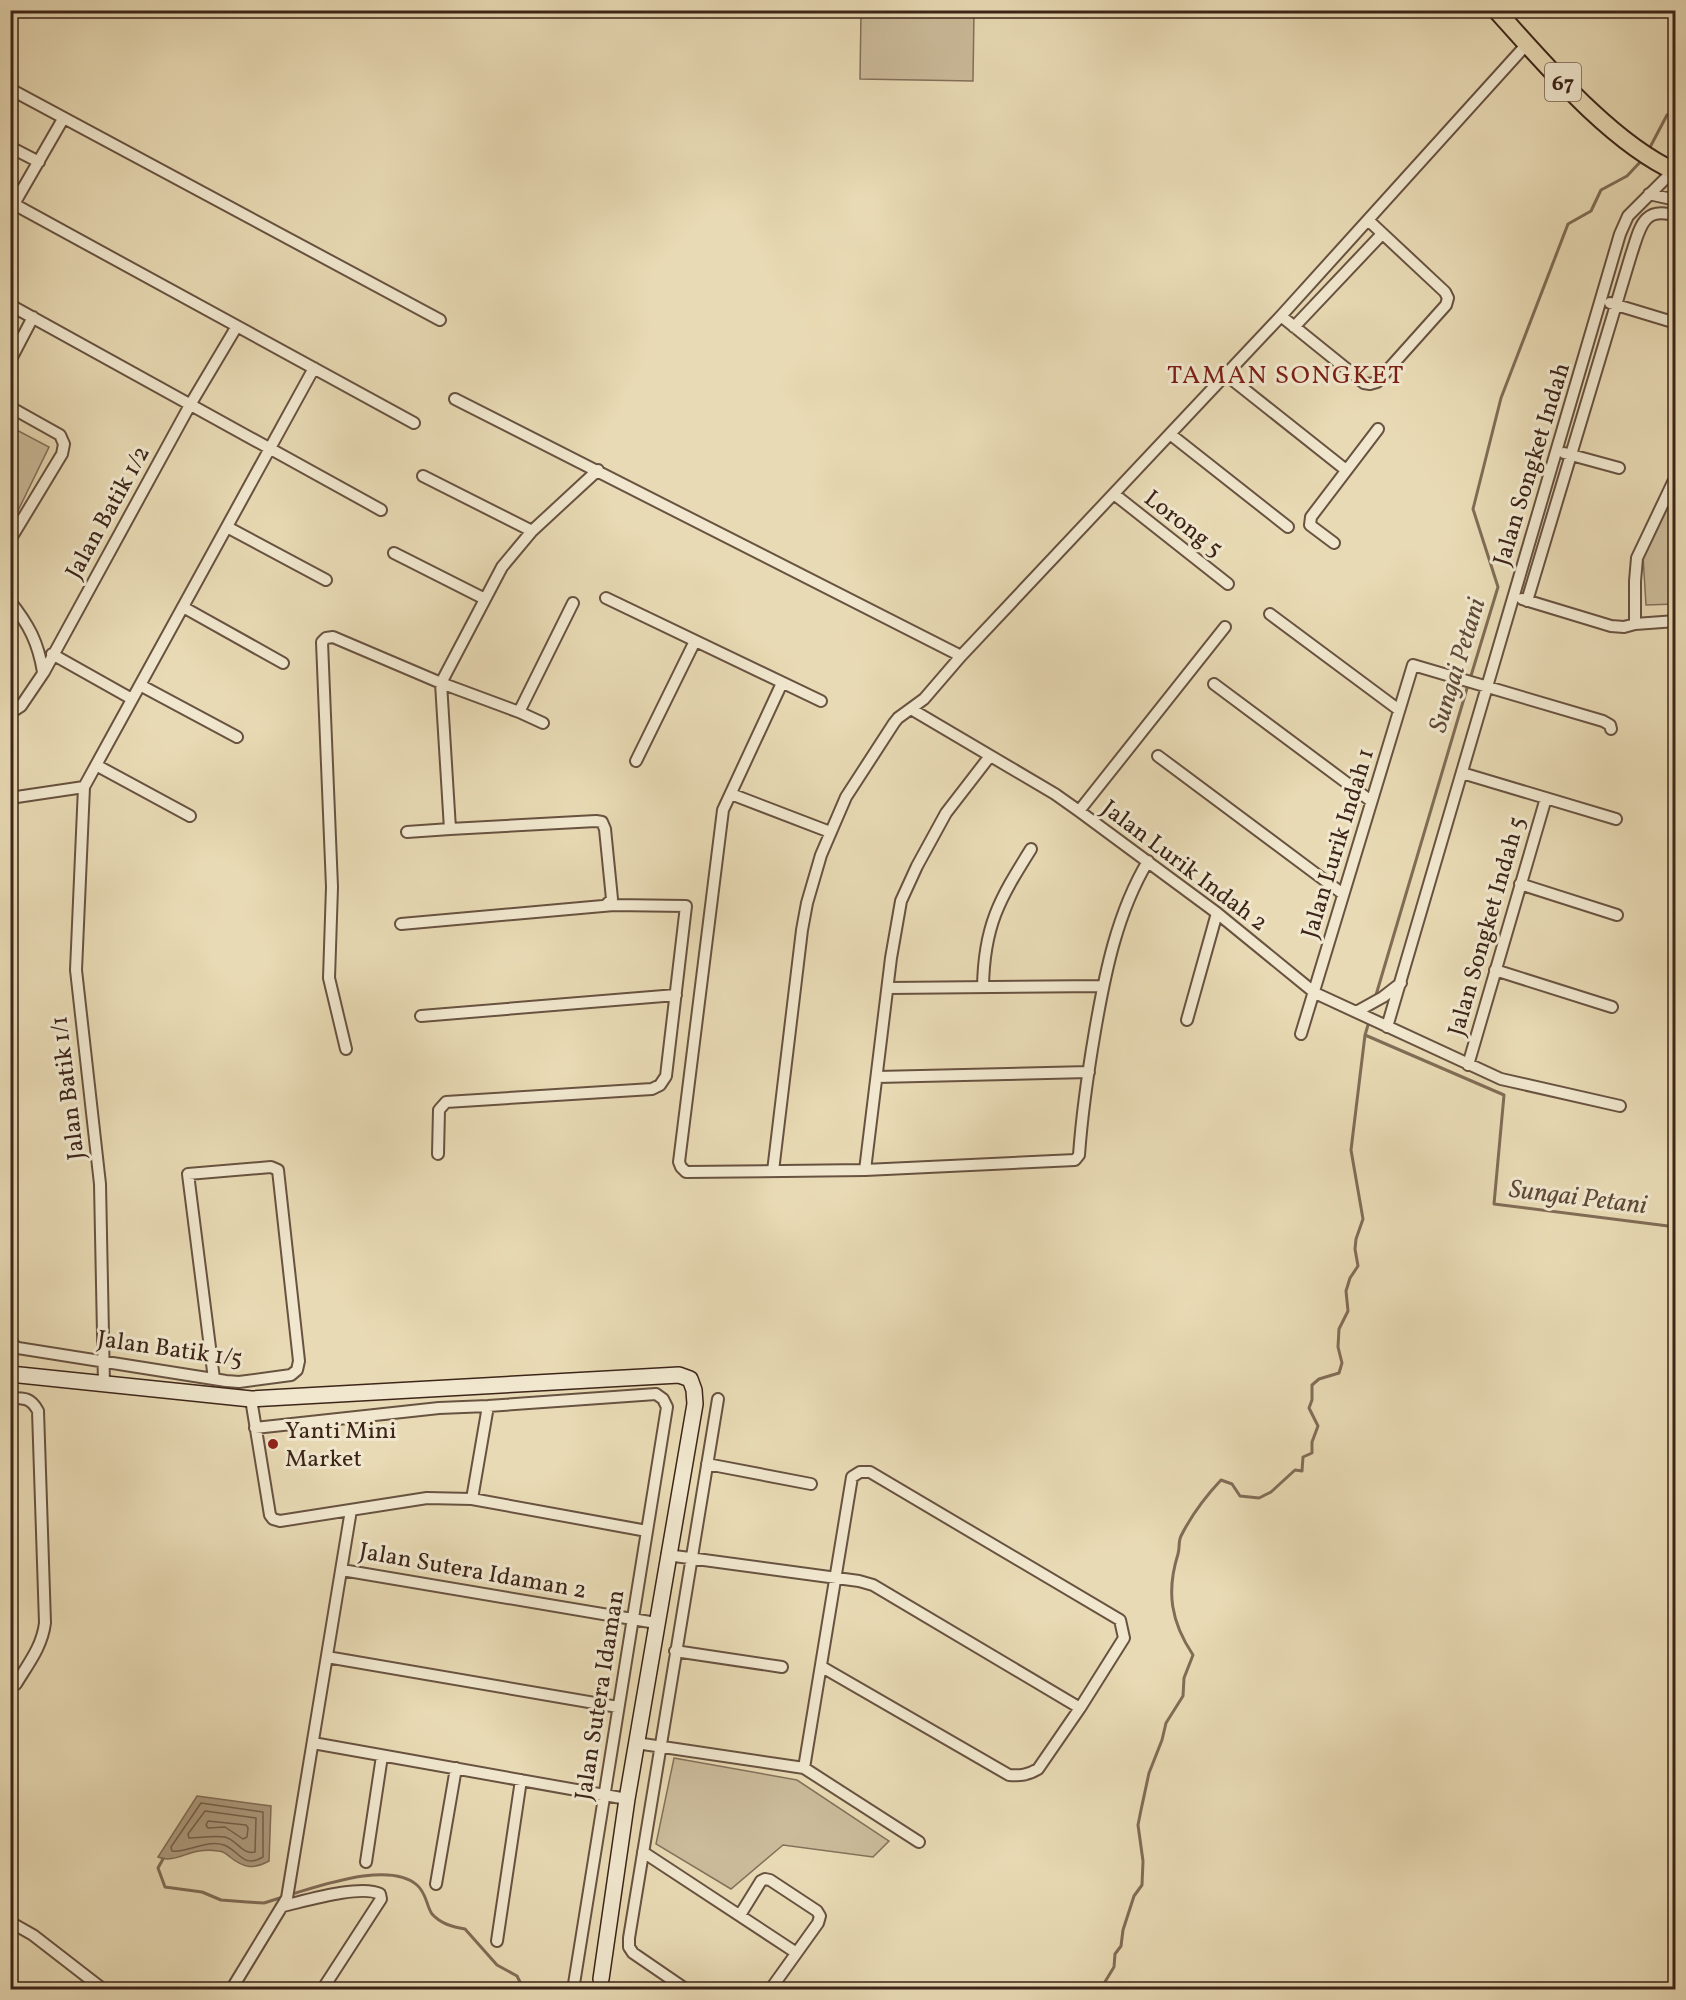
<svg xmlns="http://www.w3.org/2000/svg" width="1686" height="2000" viewBox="0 0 1686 2000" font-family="Vollkorn,serif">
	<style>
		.green { fill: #cbbb9a; stroke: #84705a; stroke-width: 1.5 }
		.water { fill: #ae9c7f; stroke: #816c56; stroke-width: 1.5 }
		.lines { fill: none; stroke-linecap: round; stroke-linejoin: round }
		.shore { stroke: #76604c; stroke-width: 1.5 }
		.stream { stroke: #816c56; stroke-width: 3 }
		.street-casing { stroke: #685240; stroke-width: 14 }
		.secondary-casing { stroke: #3d2519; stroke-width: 18 }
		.primary-casing { stroke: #3d2519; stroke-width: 20 }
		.street { stroke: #f0e7ce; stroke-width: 10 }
		.secondary { stroke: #f0e7ce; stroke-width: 15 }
		.primary { stroke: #e8dab4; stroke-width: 16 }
		.poi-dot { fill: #8f2418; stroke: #f0e7ce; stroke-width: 2 }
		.labels { text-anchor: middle; stroke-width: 6; stroke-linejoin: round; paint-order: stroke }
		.shield { fill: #f0e7ce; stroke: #735f4f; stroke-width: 1.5 }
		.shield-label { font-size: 22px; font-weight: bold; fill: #3d2519 }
		.street-label { font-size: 24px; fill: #3d2519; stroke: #f0e7ce }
		.poi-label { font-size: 24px; fill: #3d2519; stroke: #f0e7ce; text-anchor: start }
		.neighbourhood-label { font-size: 26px; letter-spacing: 1.5px; fill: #7a1f14; stroke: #f0e7ce }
		.water-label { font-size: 26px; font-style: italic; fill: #5f4938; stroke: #f0e7ce }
	</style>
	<rect width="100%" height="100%" fill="#e8dab4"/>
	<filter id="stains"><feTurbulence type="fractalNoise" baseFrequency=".00333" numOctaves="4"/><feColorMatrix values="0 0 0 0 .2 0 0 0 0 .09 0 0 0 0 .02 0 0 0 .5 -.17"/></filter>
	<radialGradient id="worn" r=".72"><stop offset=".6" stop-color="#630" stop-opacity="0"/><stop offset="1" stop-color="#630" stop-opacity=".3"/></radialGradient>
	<path class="green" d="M861,11H974L973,81L860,79Z
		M11,427L49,447L11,525Z
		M1675,491V604L1646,605L1643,556Z
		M674,1758L797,1780L889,1841L873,1857L783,1845L731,1889L656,1844Z"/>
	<path class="water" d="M197,1796L271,1806L269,1861C254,1869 245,1869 230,1857C226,1854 224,1851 218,1851C212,1850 205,1850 199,1851C185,1853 172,1863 158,1857Z"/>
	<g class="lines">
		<path class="shore" d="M201,1803L263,1812V1857C243,1869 240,1851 224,1845C206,1839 188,1853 172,1851L171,1847Z
			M205,1811L256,1818L255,1852C242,1855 237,1840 225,1837C213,1835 200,1838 189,1838L188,1834Z
			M208,1821L246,1825L248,1828L247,1837L243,1839L225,1827L208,1828L206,1825Z"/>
		<path class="stream" d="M1648,151L1667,115L1676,112
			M1470,679L1498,587L1473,509L1501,398L1568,224L1591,211L1601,190L1627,176L1643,159
			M1376,995L1468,685
			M1368,1025L1365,1035L1504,1095L1494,1204L1676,1227
			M163,1859L158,1868L165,1887L202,1892L221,1900L247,1902L264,1903L283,1897
			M292,1894C323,1885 390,1861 417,1885C427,1894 426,1905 432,1914C441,1924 453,1927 465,1929L497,1965L517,1976L524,1990
			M935,1990L952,1986L954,1990
			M1100,1990L1114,1967L1115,1954L1121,1946L1123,1930L1134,1896L1142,1885L1143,1861L1138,1825L1141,1810L1149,1773L1162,1740L1166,1723L1183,1696L1184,1678L1193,1655C1171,1622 1166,1592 1178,1554C1180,1548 1178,1542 1181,1536C1191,1516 1205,1497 1221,1480L1232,1484L1240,1496L1259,1498L1271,1492L1295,1470L1302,1471L1303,1457L1312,1453V1442L1318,1426L1309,1408L1312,1400V1385L1319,1379L1339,1373L1342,1363L1338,1347L1339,1329L1348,1311L1346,1291L1350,1278L1358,1266L1355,1249L1356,1239L1363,1219L1351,1150L1365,1035"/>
		<defs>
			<path id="street" d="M10,89L440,320
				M10,147L39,162
				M1649,194L1676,200
				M10,202L414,423
				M14,204L63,119
				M1610,303L1676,323
				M10,305L381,510
				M1281,316L1364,383L1370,384L1377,382L1446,305L1448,298L1445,292L1368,220
				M1294,327L1382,234
				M10,361L33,317
				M1225,374L1346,470
				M455,399L961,656L1281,316L1527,44
				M10,407L60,435L64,444L62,454L10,540
				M1170,434L1288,527
				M1564,453L1619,468
				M598,470L532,531L502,567L441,683L450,829L596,821L602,822L605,829L612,899L605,906
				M423,476L532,531
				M1114,494L1228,584
				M227,527L326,580
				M1334,543L1310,525L1311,517L1378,429
				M394,553L485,599
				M606,598L821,701
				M1522,599L1611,626L1624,627L1635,624L1676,621
				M10,601C29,625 38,642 43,672
				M1527,601L1631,255C1640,229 1642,205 1676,216
				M183,607L283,663
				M1270,614L1399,710
				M1635,624V581L1637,558L1676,476
				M52,654L132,699
				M782,683L723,810L679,1162L681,1167L686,1172L865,1170L1075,1160L1079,1155C1082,1113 1088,1072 1095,1031C1105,973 1117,913 1148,861
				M1214,684L1371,801
				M140,685L237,737
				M911,709L1055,794L1079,811L1217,913L1315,993L1501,1079L1620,1106
				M519,712L573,603
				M10,713L21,706L44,672L190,405L237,326
				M1158,756L1343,894
				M636,761L695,641
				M96,765L190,816
				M1462,773L1616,819
				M731,794L830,832
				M10,798L84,787
				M1079,811L1225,627
				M407,832L450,829
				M1520,884L1617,915
				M401,924L614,905L686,906L666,1076L660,1085L652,1089L446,1102L439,1110L438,1154
				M1495,970L1612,1007
				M983,987C984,926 999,900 1031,849
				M888,988L1103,986
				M1356,1012L1383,997L1401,983
				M421,1016L676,995
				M1187,1020L1217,913
				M1387,1027L1620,234L1628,216L1673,171
				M1301,1034L1413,665L1603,721L1610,725L1611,729
				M346,1049L329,978L332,887L322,642L326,638L333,637L441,683L519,712L543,723
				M1468,1065L1546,798
				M877,1077L1089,1072
				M865,1170L891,958L901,901L917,866L946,813L990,756
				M773,1171L802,930L807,903L821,855L846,797L894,723L898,718L924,699L961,656
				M10,1293L11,1339L13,1345L18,1348L226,1381L239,1382L291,1375L297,1370L299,1361L278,1170L271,1167L188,1174L214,1379
				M104,1384L100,1184L76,970L84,787L314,368
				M10,1398C25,1398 31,1398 38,1411L45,1623C42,1647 28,1664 16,1684L10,1681
				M251,1399L270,1515L273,1519L280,1521L427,1498L472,1499L647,1531
				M255,1428L439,1408L488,1406L656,1394L663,1399L667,1407L573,1990
				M707,1464L811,1484
				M472,1499L488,1406
				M667,1555L859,1581L873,1585L1080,1708
				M342,1570L656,1623
				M675,1651L782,1667
				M327,1657L618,1707
				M313,1743L627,1799
				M636,1743L804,1768L919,1842
				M804,1768L852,1477L860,1472H870L1120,1620L1124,1638L1080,1708L1038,1769C1028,1775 1020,1776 1009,1775L822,1667
				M643,1852L795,1952
				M366,1862L382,1756
				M436,1884L456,1768
				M283,1906C305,1901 361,1884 380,1894L381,1899L322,1990
				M740,1915L761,1881L765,1879L770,1880L817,1911L820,1916L818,1923L770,1990
				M10,1922L33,1935L104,1990
				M497,1941L521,1780
				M231,1990L287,1898L351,1510
				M687,1990L633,1953L629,1947V1938L718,1399"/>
			<path id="secondary" d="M10,1374L251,1399L679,1375L690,1379L694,1390L695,1404L627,1799L601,1979"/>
			<path id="primary" d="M1496,10C1545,64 1610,142 1676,172"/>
		</defs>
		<use href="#street" class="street-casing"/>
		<use href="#secondary" class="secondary-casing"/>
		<use href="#primary" class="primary-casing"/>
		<use href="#street" class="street"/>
		<use href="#secondary" class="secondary"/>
		<use href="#primary" class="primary"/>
	</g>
	<circle class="poi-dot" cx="273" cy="1444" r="6"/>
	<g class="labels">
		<rect class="shield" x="1545" y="63" width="36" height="38" rx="4.5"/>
		<g class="shield-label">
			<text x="1563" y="90">67</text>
		</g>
		<g class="street-label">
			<text transform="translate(1531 464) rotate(-73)" y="8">Jalan Songket Indah</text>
			<text transform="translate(107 512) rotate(-61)" y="8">Jalan Batik 1/2</text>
			<text transform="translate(1184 523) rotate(38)" y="8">Lorong 5</text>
			<text transform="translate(1337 843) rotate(-73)" y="8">Jalan Lurik Indah 1</text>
			<text transform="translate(1185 865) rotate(37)" y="8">Jalan Lurik Indah 2</text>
			<text transform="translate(1486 926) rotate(-74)" y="8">Jalan Songket Indah 5</text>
			<text transform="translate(67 1088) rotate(-97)" y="8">Jalan Batik 1/1</text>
			<text transform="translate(170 1348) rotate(8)" y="8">Jalan Batik 1/5</text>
			<text transform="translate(473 1570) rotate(10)" y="8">Jalan Sutera Idaman 2</text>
			<text transform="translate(599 1695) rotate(-81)" y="8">Jalan Sutera Idaman</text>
		</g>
		<g class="poi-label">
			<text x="285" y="1438">Yanti Mini<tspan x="285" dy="28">Market</tspan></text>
		</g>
		<g class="neighbourhood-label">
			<text x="1286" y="383">TAMAN SONGKET</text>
		</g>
		<g class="water-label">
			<text transform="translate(1456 665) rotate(-73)" y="9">Sungai Petani</text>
			<text transform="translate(1578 1196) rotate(7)" y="9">Sungai Petani</text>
		</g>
	</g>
	<rect width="1686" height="2000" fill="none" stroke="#e8dab4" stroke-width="36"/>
	<rect x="12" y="12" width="1662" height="1976" fill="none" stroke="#3d2519" stroke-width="3"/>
	<rect x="18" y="18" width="1650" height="1964" fill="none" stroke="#3d2519" stroke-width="1.5"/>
	<rect width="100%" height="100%" filter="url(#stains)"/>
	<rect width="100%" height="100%" fill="url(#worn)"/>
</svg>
